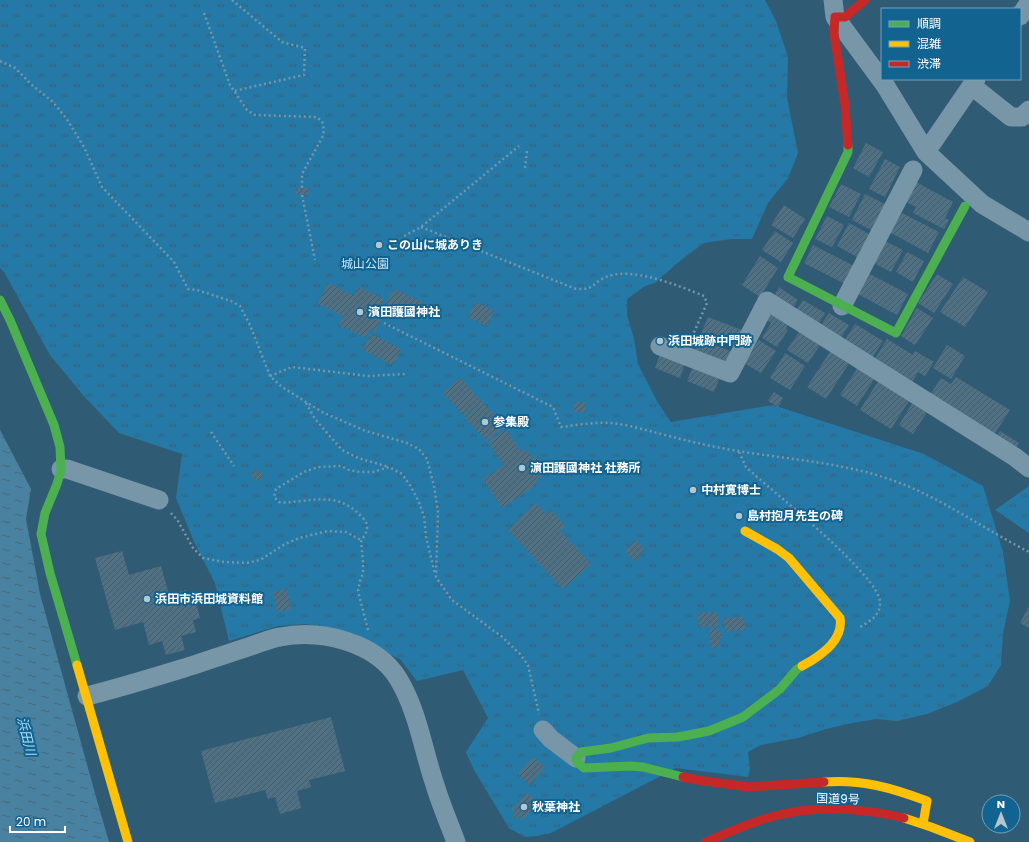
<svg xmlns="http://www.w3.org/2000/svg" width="1029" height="842" viewBox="0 0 1029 842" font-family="Poppins,'Noto Sans JP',sans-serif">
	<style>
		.park { fill: url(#park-tufts) }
		.water { fill: url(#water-ripples) }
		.building { fill: url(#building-hatch) }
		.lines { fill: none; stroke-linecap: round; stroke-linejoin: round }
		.path { stroke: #7796a7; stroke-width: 2.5; stroke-dasharray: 2 3; stroke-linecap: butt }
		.street { stroke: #7796a7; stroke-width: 19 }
		.fast { stroke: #4caf50; stroke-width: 9 }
		.slow { stroke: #ffc107; stroke-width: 9 }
		.jam { stroke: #c62828; stroke-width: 9 }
		.poi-dot { fill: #b7c6ce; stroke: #136391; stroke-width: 1.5 }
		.labels { text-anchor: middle; stroke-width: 4; stroke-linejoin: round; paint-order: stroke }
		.poi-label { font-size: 12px; font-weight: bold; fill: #fff; stroke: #136391; text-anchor: start }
		.park-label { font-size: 12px; fill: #c6eafd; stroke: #136391 }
		.street-label { font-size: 12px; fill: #fff; stroke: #136391 }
		.water-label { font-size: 13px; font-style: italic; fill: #abdef9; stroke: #136391 }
	</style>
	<defs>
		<pattern id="park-tufts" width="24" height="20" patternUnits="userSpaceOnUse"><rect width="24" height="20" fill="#2479a6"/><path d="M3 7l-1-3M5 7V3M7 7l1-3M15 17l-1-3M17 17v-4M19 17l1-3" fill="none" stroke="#386279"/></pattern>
		<pattern id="water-ripples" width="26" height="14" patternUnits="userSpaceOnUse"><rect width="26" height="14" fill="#4981a0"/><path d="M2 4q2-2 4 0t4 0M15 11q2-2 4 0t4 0" fill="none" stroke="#4a697a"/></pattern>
		<pattern id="building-hatch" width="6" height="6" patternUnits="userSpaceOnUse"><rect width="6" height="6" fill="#4e7185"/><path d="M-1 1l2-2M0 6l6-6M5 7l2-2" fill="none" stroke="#4d5960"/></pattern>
	</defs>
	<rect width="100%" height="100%" fill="#305b74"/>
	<path class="park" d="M0,0H765L776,21L788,57L787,98L798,153L788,178L768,203L752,239H731L704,243L681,260L655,283L645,286L627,299V315L634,339L638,364L658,403L671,422L773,405L924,454L983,486L1003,552L1010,601L1003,633L1001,665L988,686L957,702L927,714L897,721L876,719L852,723L826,729L798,738L761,745L748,752L750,769L748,777L676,768L551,833L537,836L525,837L509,828L474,770L466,752L488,718L463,670L417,681L400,659L341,632L306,624L278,626L229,641L215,583L195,544L176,498L182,454L119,433L82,394L50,355L4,272L0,268Z
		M1029,486V533L995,510Z"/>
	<path class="water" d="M0,430L31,489L26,519L40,594L96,797L109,842H0Z"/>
	<path class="building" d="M866,143L883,152L869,177L853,168Z
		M885,159L900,167L885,197L869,189Z
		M916,182L953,202L945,218L949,220L944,229L913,213L916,207L906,202Z
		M841,184L861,194L849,217L829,207Z
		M296,188H309L308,195L295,194Z
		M865,194L885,204L871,230L852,220Z
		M784,205L805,219L793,238L771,225Z
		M900,212L939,232L928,253L889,232Z
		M827,216L844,225L832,247L815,239Z
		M849,223L869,234L857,257L837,246Z
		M775,231L793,243L781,262L762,250Z
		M883,240L903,250L891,272L872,262Z
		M813,245L854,266L845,284L804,263Z
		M907,252L924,261L913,282L896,272Z
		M760,256L778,268L760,297L742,285Z
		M868,273L908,294L897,315L856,293Z
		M937,274L953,284L934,313L918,303Z
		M963,277L988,292L965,327L940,312Z
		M328,283L354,296L358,287L384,299L381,306L386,309L375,332L369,330L366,338L339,325L343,316L318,304Z
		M779,287L798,300L792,309L773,298Z
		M394,289L424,303L415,320L385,305Z
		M803,300L825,313L818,325L796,311Z
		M475,302L494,311L487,326L468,317Z
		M917,308L933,318L915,345L901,336Z
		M769,309L789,322L786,328L788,330L777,347L762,338L771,323L764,318Z
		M829,313L849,325L840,339L820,326Z
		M708,317L742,330L735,348L701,334Z
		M855,324L883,341L872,358L844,341Z
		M801,329L822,342L808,363L787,350Z
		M371,334L401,349L393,365L363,350Z
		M699,339L733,352L726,368L692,355Z
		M887,339L913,355L915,351L934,362L925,376L918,372L912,382L875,359Z
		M759,340L776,351L761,373L744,363Z
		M947,345L965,356L951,379L933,368Z
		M831,350L850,362L826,399L807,387Z
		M785,353L805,366L790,390L770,378Z
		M660,354L685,364L680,378L655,368Z
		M693,366L720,377L714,392L687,381Z
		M858,367L875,378L857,406L840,395Z
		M956,377L1010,410L994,435L930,395L941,378L951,384Z
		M460,378L482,402L465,417L443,393Z
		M880,378L911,398L891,429L860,410Z
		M774,392L783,398L778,407L768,401Z
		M914,400L929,409L913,434L899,425Z
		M482,402L504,426L487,441L465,418Z
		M585,402L586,412L575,413L574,403Z
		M506,429L521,452L526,449L533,459L537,456L548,472L536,480L538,484L502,508L483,479L504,465L488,442Z
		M1000,431L1019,443L1015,450L996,437Z
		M253,470L263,473L261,481L251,477Z
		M536,503L546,514L551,510L565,526L560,531L591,564L563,589L508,530Z
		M635,540L645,549L635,561L625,552Z
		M122,551L129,575L161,566L169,595L186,590L190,605L196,603L200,618L193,620L196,632L181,636L185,650L166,655L162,641L149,645L143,622L115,630L95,558Z
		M287,589L291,609L277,612L273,592Z
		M1029,606V628L1020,623Z
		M718,612L719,626L699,627L698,613Z
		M744,617L745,630L725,631L724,618Z
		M709,628H718L719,633H722V638H719L720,647L711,648Z
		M331,717L345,771L309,780L311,787L297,791L301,808L280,814L275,797L268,799L265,790L215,803L201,751Z
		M533,757L545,767L530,785L518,774Z
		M527,793L538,803L523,820L519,816L516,819L512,816L515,813L511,810Z"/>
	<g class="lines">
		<path class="path" d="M232,0L282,42L305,48L304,75L234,91
			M204,13L230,85L247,110L255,115L316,117L322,121L324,130L323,136L302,174V188
			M0,61L15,68L33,86L52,101L66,118L84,147L102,187L174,262L188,289L197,290L231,301L240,306L250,325L270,376L282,387L322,412L363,430L407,443L419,449L427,459L434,486L438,512L436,577L452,600L501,636L520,654L528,665L539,714
			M525,168L527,151
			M302,195L315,260
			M421,227L576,289C595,290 592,283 606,277C632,266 679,286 704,296L707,303L691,339
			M404,236L421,227L519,146
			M384,323L553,407L561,427C577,425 594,422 610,423C626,424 642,429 657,433C677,438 696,443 716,447C775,459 835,460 892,480C940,497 984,529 1029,552
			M270,376L292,367L368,376L405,374
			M306,403L315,419L342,450L358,458L389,467
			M211,432L234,466
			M739,452L746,467C769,489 881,576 880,603C880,616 870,621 860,627
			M171,513L178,521L193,548L203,558L224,562L247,563L260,560L285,544L299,538L328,531L346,532L361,540
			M368,630L358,591L360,581L363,574V563L361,540C367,534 370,525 363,518C343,497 328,498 300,501C293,502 286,503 279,502L274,497L276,489L304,472L318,467L341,466L349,470L360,472H373L389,467L402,474L410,485L418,500L424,516L426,537L435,574"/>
		<path class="street" d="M833,0L835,17L885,85L926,152L982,204L1029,232
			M1020,16L1029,3
			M972,86L1011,117H1022L1029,110
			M926,152L976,79
			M842,306L913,170
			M660,346L730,373L767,301L1015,457L1029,468
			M61,469H67L159,500
			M87,696C123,687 158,676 194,665C214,658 234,652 254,645C263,642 272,638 280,637C321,629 377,642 399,680C418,712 423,750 435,785C441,805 449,823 456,842
			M543,730L551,739L576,758"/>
		<path class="fast" d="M848,145V152L788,277L896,333L965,206
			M0,300L10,320L54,425L60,447L61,470L57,484L45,513L41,534L50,573L77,665
			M683,777L643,767L630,766L584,768L577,762L576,758L581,752L611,748L648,738L678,737L709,731L743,717L780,689L797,669L802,666"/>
		<path class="slow" d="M745,531L777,549L789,558L840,618C844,641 819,657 802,666
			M77,665L128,842
			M824,782C862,779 892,788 927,801L923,824
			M904,818L931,827L970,842"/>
		<path class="jam" d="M848,145L845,105L834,33L835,17H845L865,0
			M683,777L697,780L749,787L824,782
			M706,842C729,832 751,822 775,816C816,805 863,808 904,818"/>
	</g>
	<g class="poi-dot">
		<circle cx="379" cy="245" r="4"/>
		<circle cx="360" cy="312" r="4"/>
		<circle cx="660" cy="341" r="4"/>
		<circle cx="485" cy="422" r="4"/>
		<circle cx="522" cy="468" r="4"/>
		<circle cx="693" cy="490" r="4"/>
		<circle cx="739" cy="516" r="4"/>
		<circle cx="147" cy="599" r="4"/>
		<circle cx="524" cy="807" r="4"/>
	</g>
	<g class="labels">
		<g class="poi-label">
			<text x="387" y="249">この山に城ありき</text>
			<text x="368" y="316">濱田護國神社</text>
			<text x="668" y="345">浜田城跡中門跡</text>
			<text x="493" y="426">参集殿</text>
			<text x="530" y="472">濵田護國神社 社務所</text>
			<text x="701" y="494">中村寛博士</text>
			<text x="747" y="520">島村抱月先生の碑</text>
			<text x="155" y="603">浜田市浜田城資料館</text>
			<text x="532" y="811">秋葉神社</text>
		</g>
		<g class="park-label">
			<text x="365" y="268">城山公園</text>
		</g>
		<g class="street-label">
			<text transform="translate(838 799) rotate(2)" y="4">国道9号</text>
		</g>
		<g class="water-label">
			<text transform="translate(27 736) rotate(76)" y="5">浜田川</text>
		</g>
	</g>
	<rect x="881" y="8" width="140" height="72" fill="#136391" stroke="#71a1bd"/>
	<rect x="889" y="21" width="20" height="6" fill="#4caf50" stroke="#71a1bd"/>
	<text x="917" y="28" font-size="12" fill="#ffffff">順調</text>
	<rect x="889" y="41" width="20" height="6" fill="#ffc107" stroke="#71a1bd"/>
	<text x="917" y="48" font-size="12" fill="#ffffff">混雑</text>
	<rect x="889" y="61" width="20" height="6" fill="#c62828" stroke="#71a1bd"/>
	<text x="917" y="68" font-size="12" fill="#ffffff">渋滞</text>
	<g transform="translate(1001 814)"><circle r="19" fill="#136391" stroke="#71a1bd"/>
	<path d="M0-3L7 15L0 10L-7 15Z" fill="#b7c6ce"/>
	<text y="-6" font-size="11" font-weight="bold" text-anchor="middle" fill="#ffffff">N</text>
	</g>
	<path d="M10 826v6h55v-6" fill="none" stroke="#ffffff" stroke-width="2"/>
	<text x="16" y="826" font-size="12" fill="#ffffff" stroke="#136391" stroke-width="3" paint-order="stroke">20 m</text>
</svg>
